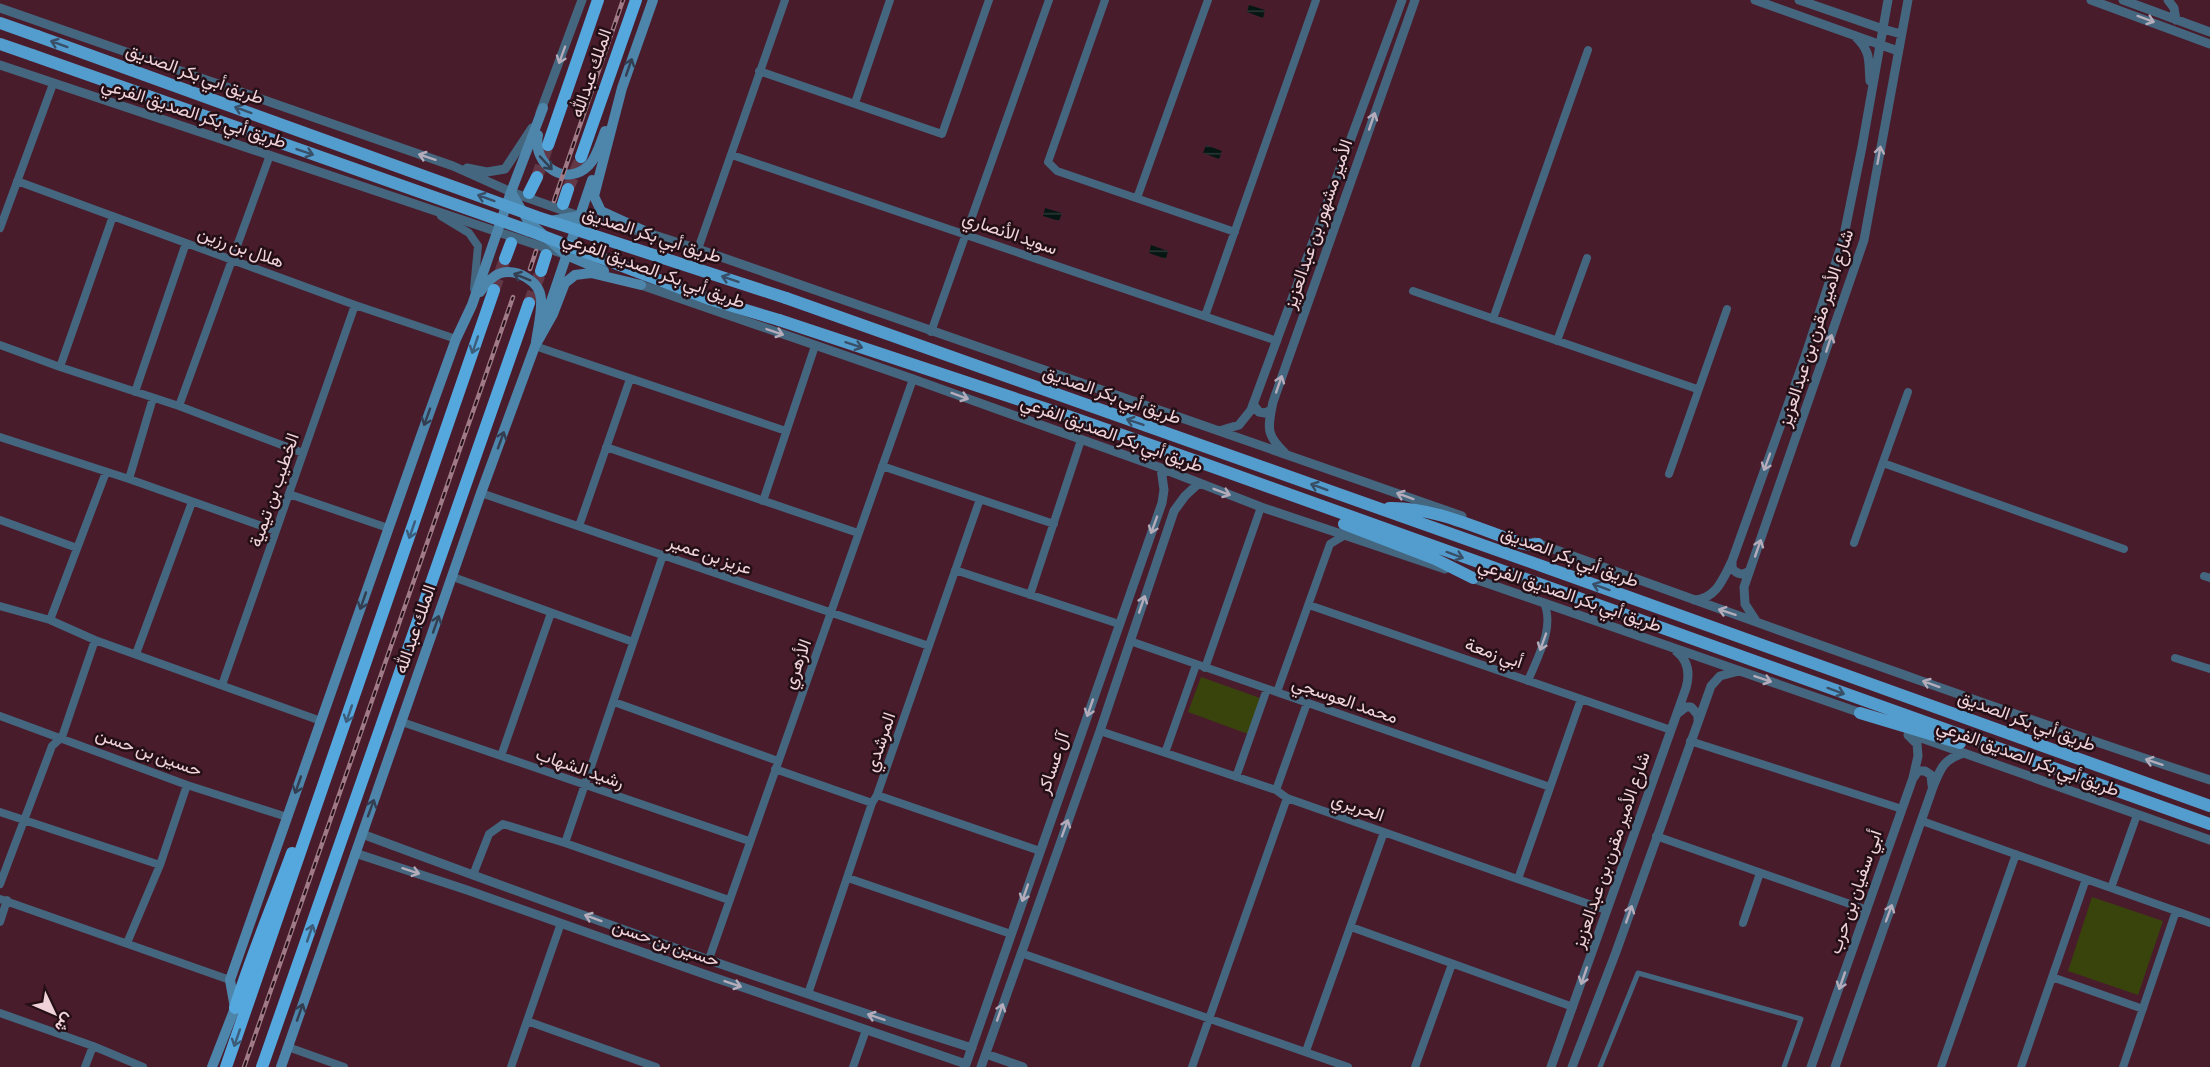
<svg xmlns="http://www.w3.org/2000/svg" width="2210" height="1067" viewBox="0 0 2210 1067" font-family="'Sofia Sans Condensed',Vazirmatn,sans-serif">
	<style>
		.green { fill: #39440d }
		.water { fill: url(#water-rules) }
		.lines { fill: none; stroke-linecap: round; stroke-linejoin: round }
		.trunk-tunnel { stroke: #623746; stroke-width: 12; stroke-dasharray: 12 6; stroke-linecap: butt }
		.pedestrian { stroke: #44667e; stroke-width: 5 }
		.minor { stroke: #44667e; stroke-width: 8 }
		.tertiary { stroke: #44667e; stroke-width: 9 }
		.secondary { stroke: #4d85ab; stroke-width: 10 }
		.primary { stroke: #539dce; stroke-width: 12 }
		.trunk { stroke: #55a8de; stroke-width: 12 }
		.rail-casing { stroke: #a07b87; stroke-width: 4.5 }
		.rail { stroke: #230f15; stroke-width: 2; stroke-dasharray: 7; stroke-linecap: butt }
		.primary-bridge { stroke: #539dce; stroke-width: 12 }
		.oneway { stroke: #b4acba }
		.oneway2 { stroke: #394f68 }
		.oneway3 { stroke: #343e51 }
		.oneway4 { stroke: #3c5c7a }
		.labels { text-anchor: middle; stroke-width: 5; stroke-linejoin: round; paint-order: stroke }
		.street-label { font-size: 18px; fill: #f0d2da; stroke: #230f15 }
	</style>
	<defs>
		<pattern id="water-rules" width="6" height="5" patternUnits="userSpaceOnUse" patternTransform="scale(1.5)"><rect width="6" height="5" fill="#061613"/><path d="M0 2.5h6" fill="none" stroke="#2b3735"/></pattern>
	</defs>
	<rect width="100%" height="100%" fill="#491c2c"/>
	<path class="green" d="M1201,677L1260,698L1248,734L1188,712Z
		M2092,897L2163,921L2138,995L2068,971Z"/>
	<path class="water" d="M1249,5L1265,10L1263,18L1247,12Z
		M1206,145L1222,151L1219,159L1203,153Z
		M1045,208L1062,213L1059,221L1043,216Z
		M1151,245L1168,251L1166,259L1149,253Z"/>
	<g class="lines">
		<path class="trunk-tunnel" d="M537,177L548,145
			M568,189L581,157
			M494,290L505,259
			M529,303L541,271"/>
		<path class="pedestrian" d="M1600,1067L1638,973L1801,1019L1784,1067"/>
		<path class="minor" d="M1105,0L1048,162L1057,171L1235,232
			M759,71L942,134L989,0
			M855,103L890,0
			M732,155L1277,341
			M17,181L355,305L456,339
			M1137,198L1208,0
			M441,216L469,233L478,246L474,289
			M0,228L53,84
			M698,249L785,0
			M1413,291L1697,389
			M1205,316L1316,0
			M1493,319L1588,50
			M931,332L1049,0
			M1557,341L1587,258
			M0,345L60,367L179,406L303,453
			M535,346L786,431
			M60,367L113,216
			M135,392L186,243
			M179,406L270,155
			M0,437L129,479L276,531
			M606,447L858,533
			M1883,463L2124,549
			M882,466L1054,524
			M1669,474L1727,309
			M129,479L153,398
			M481,493L929,646
			M289,494L388,528
			M763,501L815,346
			M0,520L77,548
			M579,526L630,379
			M1854,543L1908,392
			M955,570L1119,624
			M2204,576L2210,578
			M453,577L633,642
			M1030,595L1081,440
			M1309,605L1671,730
			M0,606L50,620L95,640L321,721
			M50,620L106,472
			M1130,641L1550,787
			M136,654L192,502
			M2175,658L2210,669
			M1205,668L1261,507
			M1528,681C1537,658 1555,628 1544,603
			M222,685L355,305
			M1277,692L1330,544L1345,535
			M614,702L778,761
			M0,716L187,785L287,817
			M402,722L749,841
			M1100,731L1276,790L1287,798L1606,910
			M1690,741L1902,809
			M1165,753L1196,665
			M501,756L551,613
			M775,769L872,803
			M1236,777L1267,689
			M1276,790L1307,703
			M877,795L1040,851
			M0,812L160,865
			M1922,821L2210,923
			M1656,836L1867,910
			M565,843L663,555
			M473,875L489,834L503,824L565,843L729,900
			M848,878L1011,934
			M1518,879L1581,699
			M0,884L52,746L62,737L95,640
			M2111,888L2137,815
			M0,899L230,980
			M0,922L7,900
			M1743,923L1760,873
			M1351,927L1573,1007
			M127,943L160,865L187,785
			M1021,953L1348,1067
			M709,959L913,379
			M2052,977L2143,1009
			M808,994L872,803L877,795L980,499
			M0,1013L93,1046L143,1067
			M527,1021L656,1067
			M288,1047L344,1067
			M1306,1051L1384,832
			M85,1067L93,1046
			M511,1067L561,923
			M853,1067L866,1030
			M1192,1067L1287,798
			M1415,1067L1452,964
			M1941,1067L2016,854
			M2021,1067L2086,879
			M2123,1067L2176,911"/>
		<path class="tertiary" d="M1755,0L1898,51
			M1799,0L1883,29L1901,34
			M2091,0L2210,44
			M2123,0L2210,32
			M2168,0L2174,8L2176,20
			M0,8L453,166L511,192L579,216L651,234L698,249L1462,516
			M1856,37C1872,53 1868,61 1870,81
			M0,65L564,254
			M540,113L582,0
			M467,168L487,172L505,169L532,128
			M641,285L913,379L1161,468L1261,507L1445,569
			M1253,404L1259,412L1265,413L1271,410
			M1219,431L1239,425L1251,410L1402,0
			M1285,453C1265,434 1268,427 1273,402L1415,0
			M1534,542C1759,623 1983,705 2210,780
			M1732,561V568C1737,575 1744,576 1750,570
			M1469,577L1864,714
			M1694,600C1716,599 1723,579 1732,561L1805,357L1843,240L1862,147L1888,0
			M1756,621L1745,604L1744,587L1864,240L1908,0
			M1677,714L1686,707H1691L1698,715V720
			M1910,734L2210,840
			M1914,777L1918,771H1925L1931,775L1932,785
			M362,834C564,909 767,983 972,1048
			M355,853L467,890L707,975L966,1064
			M986,1054L1023,1067
			M965,1067L1162,503L1164,490L1161,468
			M981,1067L1100,731L1174,511L1185,496L1199,483
			M1551,1067L1686,688C1690,674 1689,661 1676,651
			M1572,1067L1616,952L1711,686L1720,676L1739,671
			M1811,1067L1913,778L1918,756L1917,744L1908,735
			M1835,1067L1933,787C1941,768 1942,761 1963,753"/>
		<path class="secondary" d="M538,135C532,166 567,188 589,165C597,157 601,141 605,131
			M511,192L528,221L566,255L604,271
			M550,221L579,216
			M651,234L601,211L594,196L622,88L653,0
			M480,292C485,285 493,275 501,273C517,269 540,281 541,299C542,312 538,328 536,342
			M546,316L592,180
			M212,1067L235,1008L230,980L421,436L456,339L472,305L511,192L543,108
			M281,1067L481,493L535,346L553,314L565,283L575,275L591,273L641,285"/>
		<path class="primary" d="M0,23L37,36
			M0,44L32,55
			M786,298L1584,581L2210,806
			M779,320L1062,414L1202,463L2210,824
			M1389,508C1434,507 1479,529 1520,543L1530,545L1538,544
			M1344,524L1435,559L1473,578
			M1860,713L1960,743"/>
		<path class="trunk" d="M548,145L598,0
			M581,157L636,0
			M529,193L537,177
			M563,204L568,189
			M505,259L511,243
			M541,271L546,255
			M235,1008C251,956 273,905 292,853
			M226,1067L494,290
			M262,1067L529,303"/>
		<defs>
			<path id="rail" d="M554,201L623,0
				M530,269L536,251
				M244,1067L513,297"/>
		</defs>
		<use href="#rail" class="rail-casing"/>
		<use href="#rail" class="rail"/>
		<path class="primary-bridge" d="M37,36L537,217L786,298
			M32,55L530,231L709,299L779,320"/>
	</g>
	<defs><path id="oneway-shaft" d="M-6 0H5M1.5-3L5.5 0L1.5 3" fill="none" stroke-width="1.6" stroke-linecap="round" stroke-linejoin="round" transform="scale(1.5)"/></defs>
	<g class="oneway">
		<use href="#oneway-shaft" transform="translate(2146 19) rotate(20)"/>
		<use href="#oneway-shaft" transform="translate(562 55) rotate(110)"/>
		<use href="#oneway-shaft" transform="translate(1372 121) rotate(-71)"/>
		<use href="#oneway-shaft" transform="translate(1879 155) rotate(-80)"/>
		<use href="#oneway-shaft" transform="translate(427 157) rotate(-161)"/>
		<use href="#oneway-shaft" transform="translate(775 332) rotate(19)"/>
		<use href="#oneway-shaft" transform="translate(1829 343) rotate(-72)"/>
		<use href="#oneway-shaft" transform="translate(1279 384) rotate(-71)"/>
		<use href="#oneway-shaft" transform="translate(960 396) rotate(20)"/>
		<use href="#oneway-shaft" transform="translate(1767 462) rotate(110)"/>
		<use href="#oneway-shaft" transform="translate(1222 492) rotate(21)"/>
		<use href="#oneway-shaft" transform="translate(1405 496) rotate(-160)"/>
		<use href="#oneway-shaft" transform="translate(1154 525) rotate(110)"/>
		<use href="#oneway-shaft" transform="translate(1758 548) rotate(-71)"/>
		<use href="#oneway-shaft" transform="translate(1142 604) rotate(-71)"/>
		<use href="#oneway-shaft" transform="translate(1727 612) rotate(-162)"/>
		<use href="#oneway-shaft" transform="translate(1543 642) rotate(110)"/>
		<use href="#oneway-shaft" transform="translate(1763 679) rotate(19)"/>
		<use href="#oneway-shaft" transform="translate(1931 684) rotate(-160)"/>
		<use href="#oneway-shaft" transform="translate(1090 708) rotate(109)"/>
		<use href="#oneway-shaft" transform="translate(2154 762) rotate(-162)"/>
		<use href="#oneway-shaft" transform="translate(1065 828) rotate(-70)"/>
		<use href="#oneway-shaft" transform="translate(411 871) rotate(18)"/>
		<use href="#oneway-shaft" transform="translate(1025 893) rotate(109)"/>
		<use href="#oneway-shaft" transform="translate(1889 913) rotate(-70)"/>
		<use href="#oneway-shaft" transform="translate(1629 914) rotate(-71)"/>
		<use href="#oneway-shaft" transform="translate(593 918) rotate(-160)"/>
		<use href="#oneway-shaft" transform="translate(1584 976) rotate(109)"/>
		<use href="#oneway-shaft" transform="translate(1842 981) rotate(109)"/>
		<use href="#oneway-shaft" transform="translate(733 984) rotate(19)"/>
		<use href="#oneway-shaft" transform="translate(1000 1012) rotate(-71)"/>
		<use href="#oneway-shaft" transform="translate(876 1017) rotate(-161)"/>
	</g>
	<g class="oneway2">
		<use href="#oneway-shaft" transform="translate(59 44) rotate(-160)"/>
		<use href="#oneway-shaft" transform="translate(243 110) rotate(-160)"/>
		<use href="#oneway-shaft" transform="translate(305 152) rotate(19)"/>
		<use href="#oneway-shaft" transform="translate(486 198) rotate(-160)"/>
		<use href="#oneway-shaft" transform="translate(730 279) rotate(-161)"/>
		<use href="#oneway-shaft" transform="translate(854 345) rotate(18)"/>
		<use href="#oneway-shaft" transform="translate(1135 422) rotate(-161)"/>
		<use href="#oneway-shaft" transform="translate(1319 487) rotate(-160)"/>
		<use href="#oneway-shaft" transform="translate(1455 555) rotate(20)"/>
		<use href="#oneway-shaft" transform="translate(1601 587) rotate(-160)"/>
		<use href="#oneway-shaft" transform="translate(1836 691) rotate(20)"/>
	</g>
	<g class="oneway3">
		<use href="#oneway-shaft" transform="translate(629 67) rotate(-71)"/>
		<use href="#oneway-shaft" transform="translate(546 163) rotate(47)"/>
		<use href="#oneway-shaft" transform="translate(522 277) rotate(-158)"/>
		<use href="#oneway-shaft" transform="translate(427 417) rotate(110)"/>
		<use href="#oneway-shaft" transform="translate(501 440) rotate(-70)"/>
		<use href="#oneway-shaft" transform="translate(363 601) rotate(109)"/>
		<use href="#oneway-shaft" transform="translate(436 624) rotate(-71)"/>
		<use href="#oneway-shaft" transform="translate(298 785) rotate(109)"/>
		<use href="#oneway-shaft" transform="translate(371 808) rotate(-70)"/>
		<use href="#oneway-shaft" transform="translate(300 1012) rotate(-71)"/>
	</g>
	<g class="oneway4">
		<use href="#oneway-shaft" transform="translate(475 345) rotate(109)"/>
		<use href="#oneway-shaft" transform="translate(412 530) rotate(109)"/>
		<use href="#oneway-shaft" transform="translate(349 714) rotate(109)"/>
		<use href="#oneway-shaft" transform="translate(310 933) rotate(-71)"/>
		<use href="#oneway-shaft" transform="translate(237 1038) rotate(109)"/>
	</g>
	<g class="labels">
		<g class="street-label">
			<text transform="translate(591 73) rotate(-71)" y="6">الملك عبدالله</text>
			<text transform="translate(195 74) rotate(20)" y="6">طريق أبي بكر الصديق</text>
			<text transform="translate(194 113) rotate(18)" y="6">طريق أبي بكر الصديق الفرعي</text>
			<text transform="translate(1318 224) rotate(-71)" y="6">الأمير مشهور بن عبدالعزيز</text>
			<text transform="translate(1010 233) rotate(19)" y="6">سويد الأنصاري</text>
			<text transform="translate(652 235) rotate(18)" y="6">طريق أبي بكر الصديق</text>
			<text transform="translate(241 247) rotate(20)" y="6">هلال بن رزين</text>
			<text transform="translate(654 270) rotate(20)" y="6">طريق أبي بكر الصديق الفرعي</text>
			<text transform="translate(1816 328) rotate(-72)" y="6">شارع الأمير مقرن بن عبدالعزيز</text>
			<text transform="translate(1112 395) rotate(19)" y="6">طريق أبي بكر الصديق</text>
			<text transform="translate(1112 434) rotate(20)" y="6">طريق أبي بكر الصديق الفرعي</text>
			<text transform="translate(274 490) rotate(-71)" y="6">الخطيب بن تيمية</text>
			<text transform="translate(710 555) rotate(19)" y="6">عزيز بن عمير</text>
			<text transform="translate(1570 557) rotate(20)" y="6">طريق أبي بكر الصديق</text>
			<text transform="translate(1570 595) rotate(19)" y="6">طريق أبي بكر الصديق الفرعي</text>
			<text transform="translate(415 629) rotate(-71)" y="6">الملك عبدالله</text>
			<text transform="translate(1494 653) rotate(19)" y="6">أبي زمعة</text>
			<text transform="translate(797 664) rotate(-70)" y="6">الأزهري</text>
			<text transform="translate(1345 700) rotate(19)" y="6">محمد العوسجي</text>
			<text transform="translate(2027 721) rotate(20)" y="6">طريق أبي بكر الصديق</text>
			<text transform="translate(880 742) rotate(-71)" y="6">المرشدي</text>
			<text transform="translate(149 752) rotate(20)" y="6">حسين بن حسن</text>
			<text transform="translate(2028 758) rotate(20)" y="6">طريق أبي بكر الصديق الفرعي</text>
			<text transform="translate(1053 763) rotate(-71)" y="6">آل عساكر</text>
			<text transform="translate(580 768) rotate(19)" y="6">رشيد الشهاب</text>
			<text transform="translate(1358 807) rotate(19)" y="6">الحريري</text>
			<text transform="translate(1611 850) rotate(-71)" y="6">شارع الأمير مقرن بن عبدالعزيز</text>
			<text transform="translate(1855 892) rotate(-71)" y="6">أبي سفيان بن حرب</text>
			<text transform="translate(666 943) rotate(19)" y="6">حسين بن حسن</text>
		</g>
	</g>
	<g transform="translate(54 1013) rotate(134)" stroke="#230f15" stroke-width="4.5" paint-order="stroke">
	<path d="M0-4.5L10 22L0 15L-10 22Z" fill="#f0d2da"/>
	<text y="-9" font-size="16" font-weight="bold" text-anchor="middle" fill="#f0d2da">ش</text>
	</g>
</svg>
